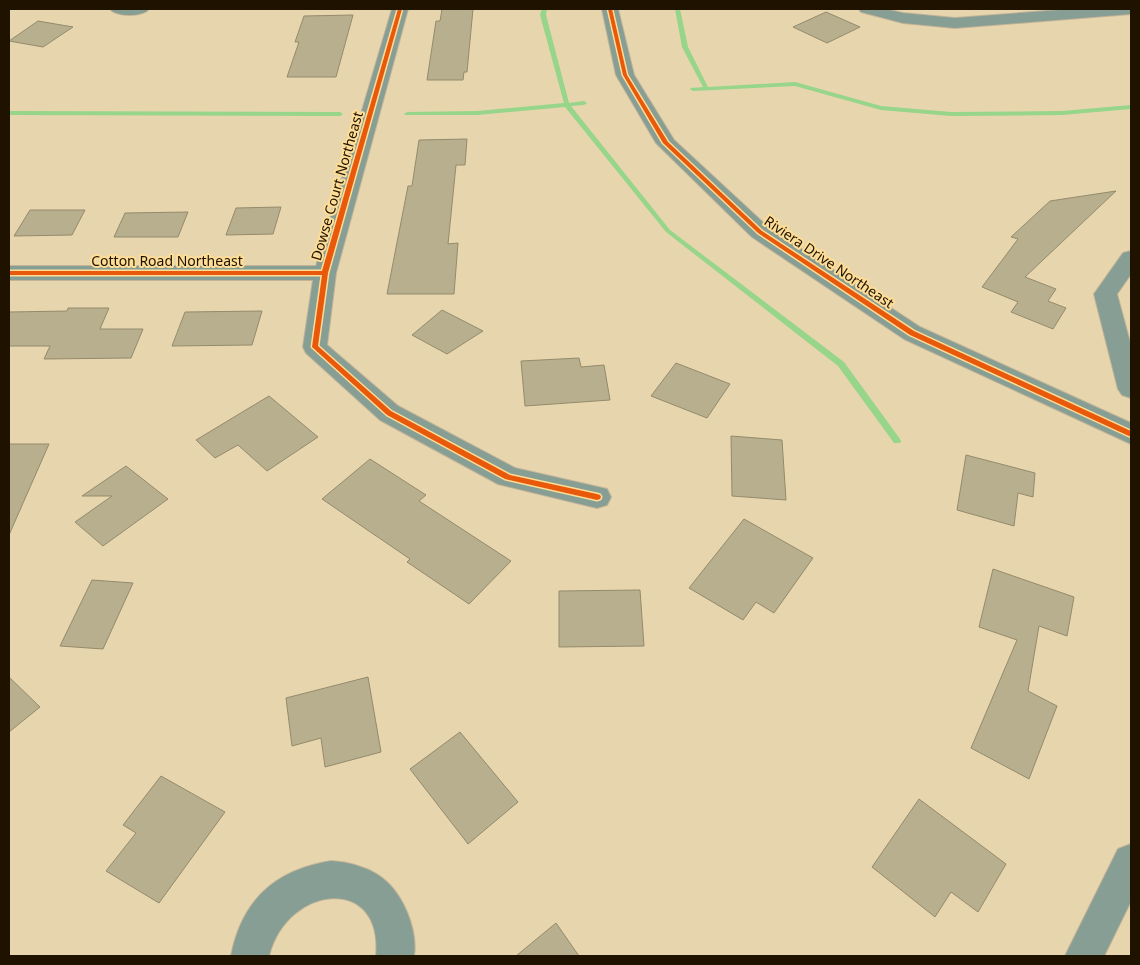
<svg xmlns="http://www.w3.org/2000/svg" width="1140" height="965" viewBox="0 0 1140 965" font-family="'Noto Sans',sans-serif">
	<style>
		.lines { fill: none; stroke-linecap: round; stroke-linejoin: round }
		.stream { fill: #96d58a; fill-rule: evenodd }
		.building { fill: #b8af8f; stroke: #948b6b }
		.minor-casing { stroke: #c3b497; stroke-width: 2 }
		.tertiary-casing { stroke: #c3b497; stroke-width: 2 }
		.minor { fill: #879e95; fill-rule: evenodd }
		.tertiary { fill: #879e95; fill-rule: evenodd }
		.cycleway-casing { stroke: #fedd97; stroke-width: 3 }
		.cycleway { fill: #e8590c; fill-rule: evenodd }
		.labels { text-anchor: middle; stroke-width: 4; stroke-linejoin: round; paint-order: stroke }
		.street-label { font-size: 14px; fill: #1f1300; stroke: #fedd97 }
	</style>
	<rect width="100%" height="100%" fill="#e7d5ae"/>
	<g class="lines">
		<path class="stream" d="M542,9H547L546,15L569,103L584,101L587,103L584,105L571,106L670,230L844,362L900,439L901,441L900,443H894L838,366L666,232L565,107L477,115H405L404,114L407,112L477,111L564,103L540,15Z
			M675,9H680L688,47L708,87L795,82L881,106L951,112L1062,111L1131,105V109L1062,115L951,116L881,110L795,86L693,91L690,89L691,88L703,87L682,47Z
			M9,111L340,112L343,114L340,116L9,115Z"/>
	</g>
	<path class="building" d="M442,9H473L467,72H464L463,80H427L436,21H440Z
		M826,12L860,27L827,43L793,27Z
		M353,15L336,77H287L299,42H295L304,16Z
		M38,21L73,27L43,47L9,41Z
		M467,139L465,165H456L448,244L458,243L454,294H387L408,186H412L419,140Z
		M1116,191L1025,277L1056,289L1048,301L1066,308L1053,329L1011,312L1018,302L982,287L1018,239L1011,237L1050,201Z
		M281,207L273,234L226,235L236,208Z
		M30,210H85L72,235L14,236Z
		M188,212L178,237H114L125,213Z
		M68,308H109L100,329H143L131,358L44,359L50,346H9V312L67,311Z
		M442,310L483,331L447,354L412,335Z
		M262,311L252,345L172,346L185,312Z
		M579,358L581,367L604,365L610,400L525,406L521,361Z
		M676,363L730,384L707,418L651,396Z
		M269,396L318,437L267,471L238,445L215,458L196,440Z
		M731,436L782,440L786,500L732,496Z
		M9,444H49L9,535Z
		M966,455L1035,473L1033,497L1018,493L1014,526L957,510Z
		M370,459L426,495L419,501L511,561L469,604L407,562L410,559L322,499Z
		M126,466L168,499L103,546L75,522L112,496H82Z
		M744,519L813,558L774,613L756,602L743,620L689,588Z
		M993,569L1074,597L1067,636L1039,626L1028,691L1057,706L1029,779L971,748L1017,640L979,627Z
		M92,580L133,583L103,649L60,646Z
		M640,590L644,646L559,647V591Z
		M9,677L40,707L9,732Z
		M368,677L381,752L325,767L321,738L292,746L286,698Z
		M460,732L518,802L468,844L410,769Z
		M161,776L225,812L159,903L106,871L136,833L123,825Z
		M919,799L1006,864L978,912L951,892L935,917L872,867Z
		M556,923L579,956H516Z"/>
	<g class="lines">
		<defs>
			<path id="minor" d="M110,9H149C143,17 116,17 110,9Z
				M392,9H408L336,273L327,345L398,406L515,468L607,489L611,497L607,505L597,508L498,484L380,420L306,353L303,347L313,280H9V266H316Z
				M859,9H885L903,13L955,18L1073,9H1131V14L955,28L903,23L861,12Z
				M1131,251V274L1117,294L1131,346V398L1122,395L1118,389L1094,294L1123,253Z
				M1131,844V901L1104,956H1065L1118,849Z
				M331,861C347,862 364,866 378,875C402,890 418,929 414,956H376C384,874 287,884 269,956H231C242,900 275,870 331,861Z"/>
			<path id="tertiary" d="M602,9H618L634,75L674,140L768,227L920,327L1131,423V444L904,339L752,237L656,143L616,75Z"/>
		</defs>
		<use href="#minor" class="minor-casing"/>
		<use href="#tertiary" class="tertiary-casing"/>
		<use href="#minor" class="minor"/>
		<use href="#tertiary" class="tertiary"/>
		<defs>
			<path id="cycleway" d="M398,9H402L328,273L318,346L391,411L510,475L597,494L600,495L601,497L600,499L597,500L505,479L387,415L312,347L322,275H9V271H322Z
				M608,9H612L627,75L668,142L762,231L914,331L1131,431V437L910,335L758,233L663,143L623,75Z"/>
		</defs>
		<use href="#cycleway" class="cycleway-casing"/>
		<use href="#cycleway" class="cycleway"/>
	</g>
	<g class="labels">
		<g class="street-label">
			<text transform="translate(337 186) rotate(-74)" y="5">Dowse Court Northeast</text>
			<text x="167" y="266">Cotton Road Northeast</text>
			<text transform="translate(829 262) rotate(34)" y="5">Riviera Drive Northeast</text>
		</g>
	</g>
	<rect width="1140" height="965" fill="none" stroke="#1f1300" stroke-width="20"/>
</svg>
